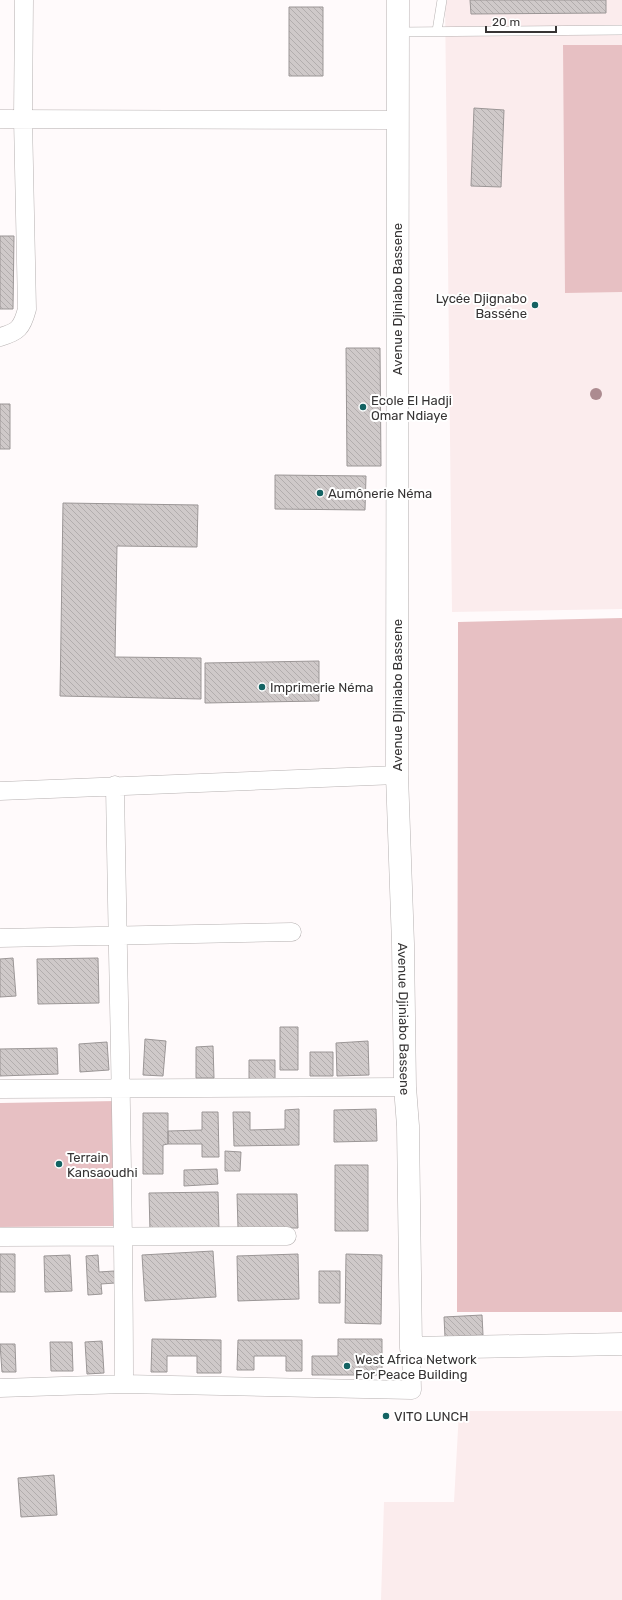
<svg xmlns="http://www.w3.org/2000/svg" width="622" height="1600" viewBox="0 0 622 1600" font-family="Rubik,sans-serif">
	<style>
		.built { fill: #fbeced }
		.grass { fill: #e7c0c3 }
		.building { fill: url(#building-back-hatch); stroke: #9b9696 }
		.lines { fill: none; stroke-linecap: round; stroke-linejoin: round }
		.lane-casing { stroke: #b6b1b1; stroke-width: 10 }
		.street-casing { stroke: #b6b1b1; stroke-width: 19 }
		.secondary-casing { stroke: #b6b1b1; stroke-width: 23 }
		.lane { stroke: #fff; stroke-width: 9 }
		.street { stroke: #fff; stroke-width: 18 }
		.secondary { stroke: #fff; stroke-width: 22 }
		.tree { fill: #ac8b90 }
		.poi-dot { fill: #136363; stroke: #fff; stroke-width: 1.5 }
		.labels { text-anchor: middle; stroke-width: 4; stroke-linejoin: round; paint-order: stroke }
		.poi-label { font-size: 13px; fill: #363434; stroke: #fff; text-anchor: start }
		.street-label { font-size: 13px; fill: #363434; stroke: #fff }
	</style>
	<defs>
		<pattern id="building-back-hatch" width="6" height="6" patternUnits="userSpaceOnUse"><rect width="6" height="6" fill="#cfc9c9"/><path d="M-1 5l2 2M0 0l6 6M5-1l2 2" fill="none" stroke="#b2adad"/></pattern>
	</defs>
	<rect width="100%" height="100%" fill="#fffafb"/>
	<path class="built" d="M445,0H622V609L452,612Z
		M459,1411H622V1600H381L384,1502H454Z"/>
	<path class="grass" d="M563,45H622V292L565,293Z
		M622,618V1312H457L458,622Z
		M117,1101L119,1226L0,1227V1103Z"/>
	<path class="building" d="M470,0H606V13L471,14Z
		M289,7H323V76H289Z
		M474,108L504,110L501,187L471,186Z
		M0,236H14L13,309H0Z
		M346,348H380L381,466H347Z
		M0,404H10V449H0Z
		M275,475L366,476L365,510L275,509Z
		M63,503L198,505L197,547L117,546L115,657L201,658V699L60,696Z
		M319,661V701L205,703V663Z
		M13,958L16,996L0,997V959Z
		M98,958L99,1003L38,1004L37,959Z
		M280,1027H298V1070H280Z
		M145,1039L166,1041L163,1076L143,1075Z
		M368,1041L369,1075L337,1076L336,1043Z
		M107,1042L109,1070L80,1072L79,1044Z
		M213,1046L214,1078H196V1047Z
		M57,1048L58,1074L0,1076V1049Z
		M310,1052H333V1076H310Z
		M249,1060H275V1082H249Z
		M299,1109V1145L234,1146L233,1112H250V1130L285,1129V1110Z
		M376,1109L377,1141L334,1142V1110Z
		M202,1112H218L219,1157H202V1144H168V1131L202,1130Z
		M143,1113H168V1144L163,1145V1174H143Z
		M225,1151L241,1152L240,1171H225Z
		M335,1165H368V1231H335Z
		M217,1169L218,1184L184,1186V1170Z
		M218,1192L219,1229L150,1231L149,1193Z
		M237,1194H297L298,1228H238Z
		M213,1251L216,1297L145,1301L142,1255Z
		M0,1254H15V1292H0Z
		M298,1254L299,1299L238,1301L237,1256Z
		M346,1254L382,1255L381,1324L345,1323Z
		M70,1255L72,1291L45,1292L44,1256Z
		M98,1255L99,1272L114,1271L115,1283L101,1284L102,1294L88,1295L86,1256Z
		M319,1271H340V1303H319Z
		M482,1315L483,1335L445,1337L444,1317Z
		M152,1339L221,1340V1373H197V1356H167V1372H151Z
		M338,1339H382V1375H312V1356H338Z
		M238,1340H302V1371H286V1356H254V1370H237Z
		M102,1341L104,1373L87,1374L85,1342Z
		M50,1342H72L73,1371H51Z
		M0,1344H15L16,1372H2Z
		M54,1475L57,1515L21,1517L18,1478Z"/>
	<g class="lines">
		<defs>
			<path id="lane" d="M437,31L442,0
				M398,32L622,30"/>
			<path id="street" d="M0,119L397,120
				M0,337C18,332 22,328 27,309L23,119L24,0
				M115,785C118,985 124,1184 124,1384
				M0,791L397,775
				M0,938L292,932
				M0,1089L405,1087
				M0,1237L287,1236
				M0,1388L124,1384L412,1390L411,1348"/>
			<g id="secondary">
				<path id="s1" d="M398,0L397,775L403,944L405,1087L408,1126L411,1348L622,1344"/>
			</g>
		</defs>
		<use href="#lane" class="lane-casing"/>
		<use href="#street" class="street-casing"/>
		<use href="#secondary" class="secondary-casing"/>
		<use href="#lane" class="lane"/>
		<use href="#street" class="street"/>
		<use href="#secondary" class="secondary"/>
	</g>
	<circle class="tree" cx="596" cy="394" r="6"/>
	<g class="poi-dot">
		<circle cx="535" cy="305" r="4"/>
		<circle cx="363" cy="407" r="4"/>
		<circle cx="320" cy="493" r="4"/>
		<circle cx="262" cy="687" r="4"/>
		<circle cx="59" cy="1164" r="4"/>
		<circle cx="347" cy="1366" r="4"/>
		<circle cx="386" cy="1416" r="4"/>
	</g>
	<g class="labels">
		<g class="poi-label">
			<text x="527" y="303" text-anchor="end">Lycée Djignabo<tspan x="527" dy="15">Basséne</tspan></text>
			<text x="371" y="405">Ecole El Hadji<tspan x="371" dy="15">Omar Ndiaye</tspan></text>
			<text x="328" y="498">Aumônerie Néma</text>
			<text x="270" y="692">Imprimerie Néma</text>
			<text x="67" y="1162">Terrain<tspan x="67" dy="15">Kansaoudhi</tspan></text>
			<text x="355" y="1364">West Africa Network<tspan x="355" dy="15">For Peace Building</tspan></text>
			<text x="394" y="1421">VITO LUNCH</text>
		</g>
		<g class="street-label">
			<text transform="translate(397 299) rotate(-90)" y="5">Avenue Djiniabo Bassene</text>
			<text transform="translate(397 695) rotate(-90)" y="5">Avenue Djiniabo Bassene</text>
			<text dy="5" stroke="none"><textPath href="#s1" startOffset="1019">Avenue Djiniabo Bassene</textPath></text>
		</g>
	</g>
	<path d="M486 26v6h70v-6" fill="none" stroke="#363434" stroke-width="2"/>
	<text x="492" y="26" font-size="12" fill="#363434" stroke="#ffffff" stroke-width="3" paint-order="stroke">20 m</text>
</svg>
